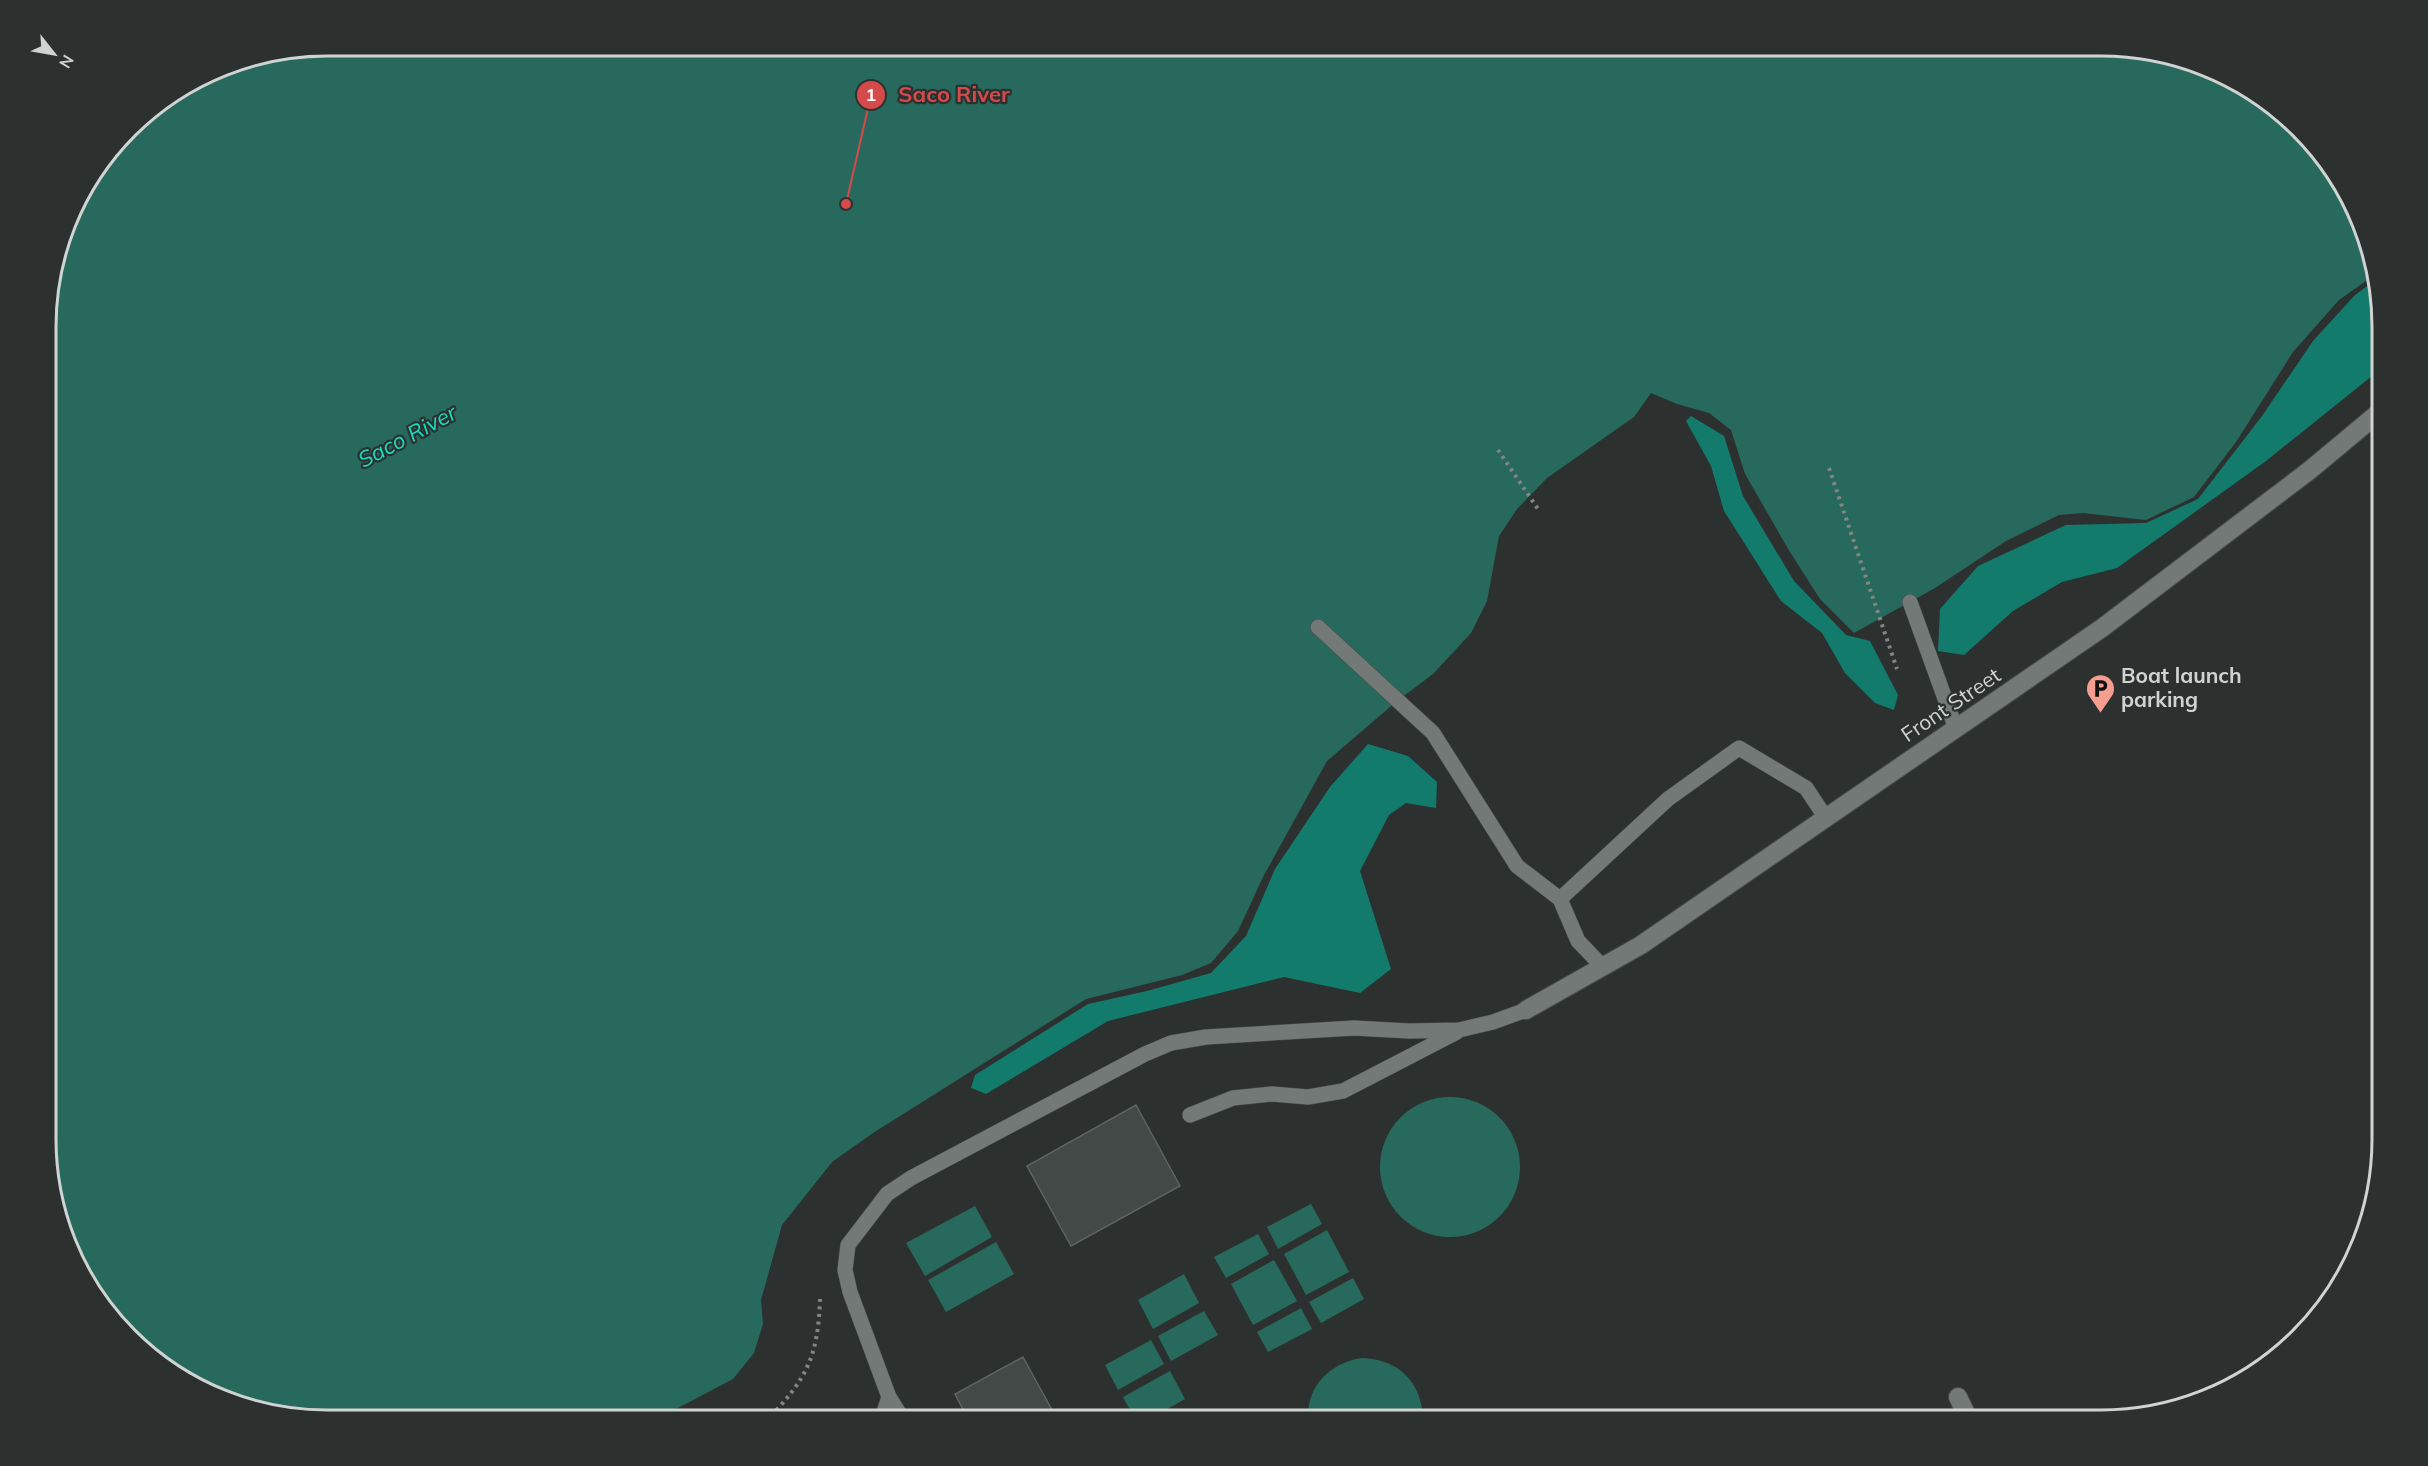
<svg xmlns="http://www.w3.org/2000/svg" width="2428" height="1466" viewBox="0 0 2428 1466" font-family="Mulish,sans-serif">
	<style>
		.forest { fill: #137b6c }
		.water { fill: #28695d }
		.building { fill: #434947; stroke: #5e6462; stroke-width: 1.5 }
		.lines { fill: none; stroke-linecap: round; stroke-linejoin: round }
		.lane-casing { stroke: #484d4c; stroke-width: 16 }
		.street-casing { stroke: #484d4c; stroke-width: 20 }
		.path { stroke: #818584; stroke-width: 4; stroke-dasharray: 3 4.5; stroke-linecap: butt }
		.lane { stroke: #737977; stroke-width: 15 }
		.street { stroke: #737977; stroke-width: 18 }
		.labels { text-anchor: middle; stroke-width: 4.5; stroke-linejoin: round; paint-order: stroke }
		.poi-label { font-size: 21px; font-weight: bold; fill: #cfd3d2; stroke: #2c3130; text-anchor: start }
		.street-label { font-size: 21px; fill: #cfd3d2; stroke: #2c3130 }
		.water-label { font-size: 22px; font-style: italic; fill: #17ddc2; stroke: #2c3130 }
		.rim { fill: none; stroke: #cfd3d2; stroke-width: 3 }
		.leader { fill: none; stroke: #d54a4a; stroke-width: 2 }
		.callout-dot { fill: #d54a4a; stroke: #2c3130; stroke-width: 2 }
		.mark-label { font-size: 18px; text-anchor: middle; font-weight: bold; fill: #fff }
		.callout-label { font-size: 22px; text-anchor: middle; font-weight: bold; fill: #d54a4a; stroke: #2c3130; stroke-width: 4.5; stroke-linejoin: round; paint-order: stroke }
	</style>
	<rect width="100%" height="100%" fill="#2c3130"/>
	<path class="forest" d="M2374,281L2382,308V368L2266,461L2117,568L2062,582L2013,611L1964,655L1938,651L1940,609L1978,566L2066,525L2146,523L2198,499L2262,416L2313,341L2355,295Z
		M1691,416L1724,436L1743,496L1794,581L1846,635L1870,641L1898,695L1894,710L1875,703L1845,673L1822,633L1781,601L1724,511L1711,466L1686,421Z
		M1368,744L1408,756L1437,782L1436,808L1406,803L1389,815L1360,871L1391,969L1360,993L1284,977L1108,1021L986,1094L971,1088L975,1075L1088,1004L1147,991L1211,973L1246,936L1275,869L1330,787Z"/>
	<path class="water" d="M327,45H2102L2175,55L2243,83L2300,127L2345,185L2373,276L2339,300L2293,352L2236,442L2194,497L2146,520L2083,513L2059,515L2006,541L1935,588L1854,633L1820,599L1790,552L1745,474L1731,430L1709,413L1677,404L1651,393L1634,417L1547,478L1517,509L1499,536L1487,601L1471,633L1433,674L1397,701L1327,761L1263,877L1238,931L1211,963L1182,975L1086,999L873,1133L832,1162L782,1225L761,1300L763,1324L754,1353L733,1379L653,1421H326L253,1411L185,1383L92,1296L47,1176V290L74,202L141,115L219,66Z
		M1380 1167a70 70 0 1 1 140 0a70 70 0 1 1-140 0Z
		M1311,1204L1322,1224L1278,1249L1267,1227Z
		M975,1206L992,1237L925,1276L906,1243Z
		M1327,1230L1349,1272L1306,1295L1284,1254Z
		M1258,1234L1269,1254L1226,1278L1214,1257Z
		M996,1242L1014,1274L946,1312L928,1280Z
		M1274,1260L1297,1301L1253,1325L1231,1284Z
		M1184,1274L1199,1303L1153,1329L1138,1300Z
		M1353,1278L1364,1299L1321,1323L1309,1302Z
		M1301,1308L1312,1329L1268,1352L1257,1332Z
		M1204,1311L1218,1335L1171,1361L1158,1336Z
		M1151,1340L1164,1364L1118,1390L1105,1365Z
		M1362,1358C1399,1359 1423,1383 1423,1421H1308C1306,1387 1329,1363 1362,1358Z
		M1170,1371L1185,1399L1146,1421H1136L1123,1397Z"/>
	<path class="building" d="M1136,1105L1180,1186L1071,1246L1027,1166Z
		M1023,1357L1058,1421H969L955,1394Z"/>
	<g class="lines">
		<defs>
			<path id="lane" d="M1910,602L1956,729
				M1318,627L1433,733L1517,866L1560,899
				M1603,967L1578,941L1560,899L1668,799L1739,748L1806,788L1826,818
				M1190,1115L1233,1098L1272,1094L1308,1097L1343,1091L1457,1032
				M889,1397L904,1421
				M881,1421L889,1397L850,1292L845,1270L848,1245L887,1194L911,1178L1145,1054L1171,1043L1206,1037L1354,1028L1409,1031L1459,1030L1493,1022L1526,1010"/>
			<path id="street" d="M1526,1010L1641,945L2102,628L2310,470L2382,410
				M1958,1397L1969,1420"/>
		</defs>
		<use href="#lane" class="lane-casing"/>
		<use href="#street" class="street-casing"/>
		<path class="path" d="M1498,450L1540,512
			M1829,468L1897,669
			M766,1421C807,1379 818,1357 820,1299"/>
		<use href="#lane" class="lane"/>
		<use href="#street" class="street"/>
	</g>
	<defs>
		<symbol id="parking-pin" viewBox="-11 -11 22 30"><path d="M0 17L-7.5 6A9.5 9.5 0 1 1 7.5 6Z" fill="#f59d8f" stroke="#2c3130"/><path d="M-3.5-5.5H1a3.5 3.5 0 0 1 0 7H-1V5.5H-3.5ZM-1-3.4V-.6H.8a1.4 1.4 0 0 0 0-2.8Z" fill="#111"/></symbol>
	</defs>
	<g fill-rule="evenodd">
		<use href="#parking-pin" x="2084" y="672" width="33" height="45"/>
	</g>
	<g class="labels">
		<g class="poi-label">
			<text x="2121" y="683">Boat launch<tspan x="2121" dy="24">parking</tspan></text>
		</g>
		<g class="street-label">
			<text transform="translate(1951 705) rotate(-34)" y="7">Front Street</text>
		</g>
		<g class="water-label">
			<text transform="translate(407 436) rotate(-28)" y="8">Saco River</text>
		</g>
	</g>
	<path d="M0 0H2428V1466H0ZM327 56H2101A271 271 0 0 1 2372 327V1139A271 271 0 0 1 2101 1410H327A271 271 0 0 1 56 1139V327A271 271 0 0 1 327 56Z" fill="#2c3130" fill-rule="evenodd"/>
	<path class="rim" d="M327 56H2101A271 271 0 0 1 2372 327V1139A271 271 0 0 1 2101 1410H327A271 271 0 0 1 56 1139V327A271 271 0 0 1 327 56Z"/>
	<path class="leader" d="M846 204L871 95"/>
	<g class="callout-dot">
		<circle cx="846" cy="204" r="6"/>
		<circle cx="871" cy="95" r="15"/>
	</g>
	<g class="mark-label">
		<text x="871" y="101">1</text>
	</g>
	<g class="callout-label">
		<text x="954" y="102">Saco River</text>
	</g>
	<g transform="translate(54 54) rotate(121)" stroke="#2c3130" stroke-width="4.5" paint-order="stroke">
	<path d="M0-4.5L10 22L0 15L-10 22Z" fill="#cfd3d2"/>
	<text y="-9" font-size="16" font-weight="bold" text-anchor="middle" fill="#cfd3d2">N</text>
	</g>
</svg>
